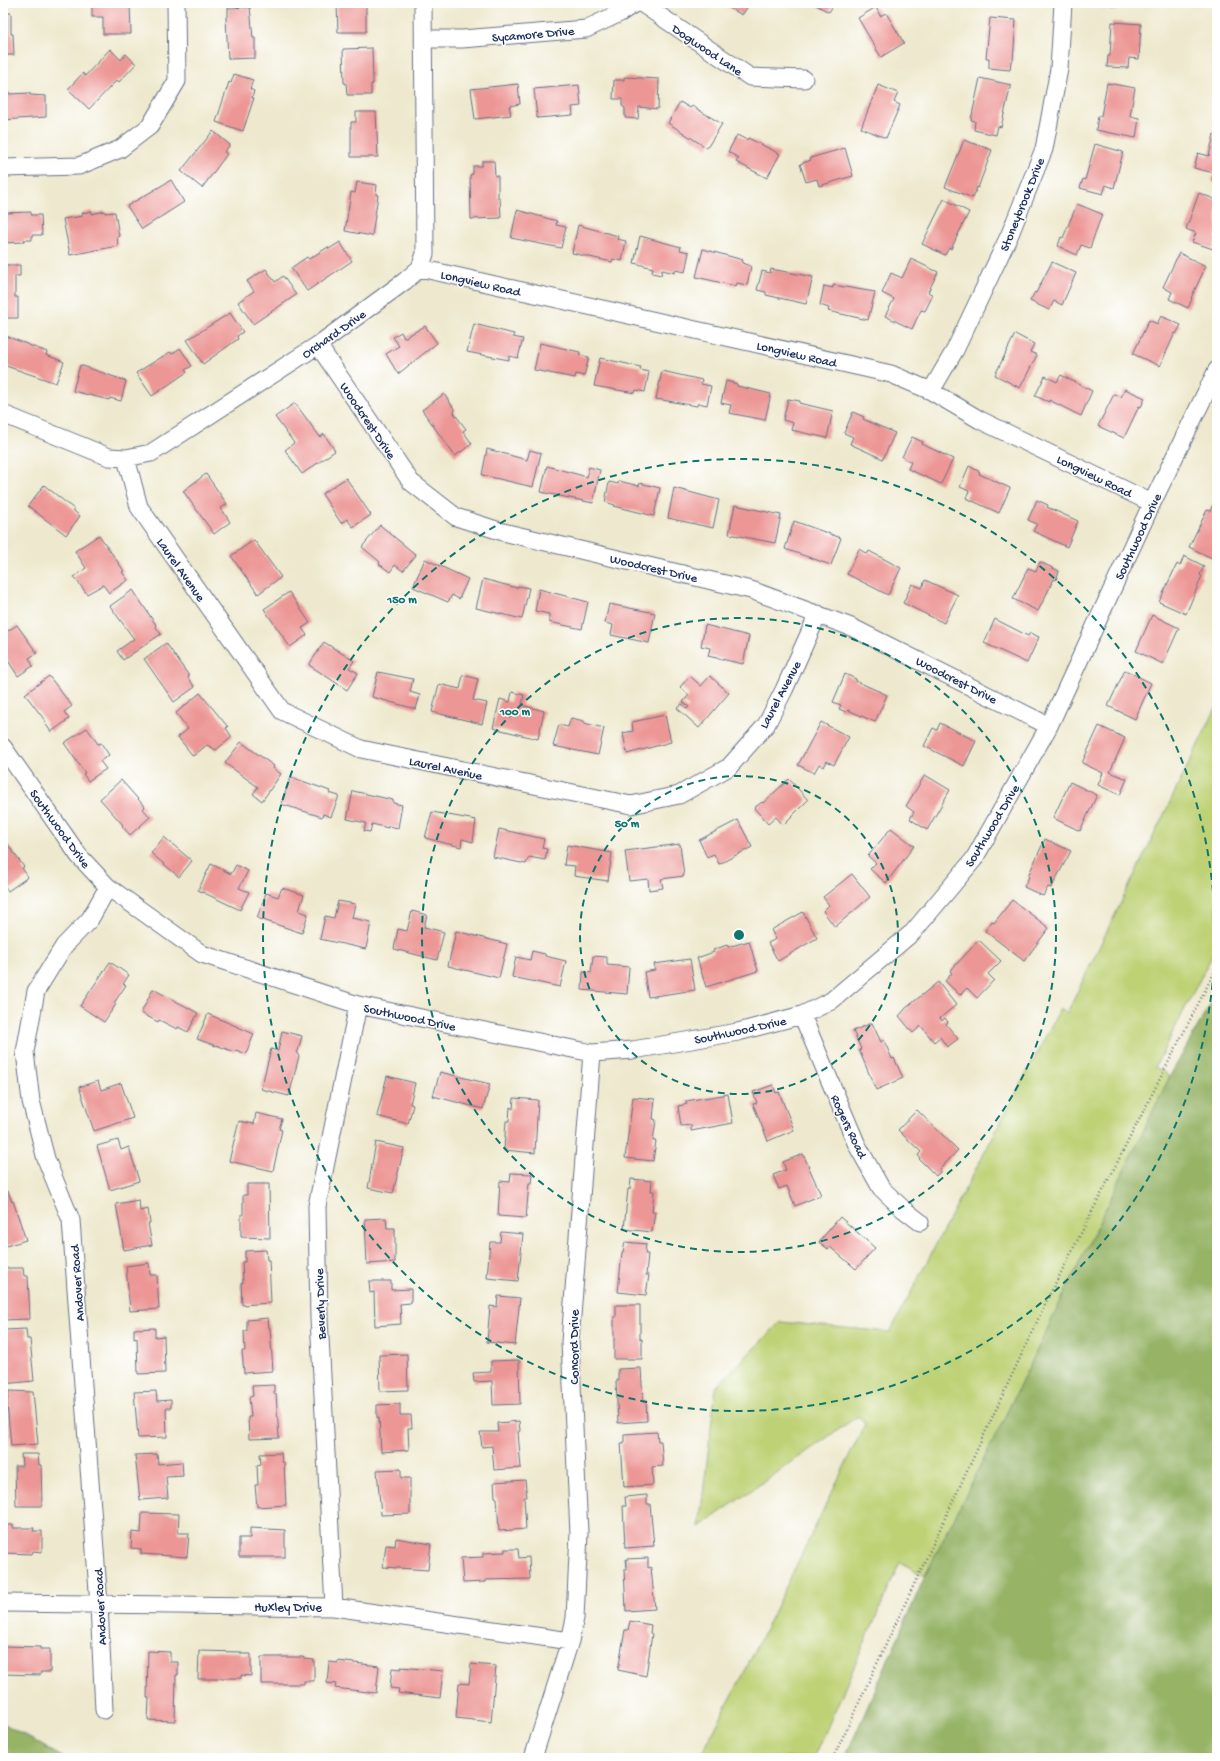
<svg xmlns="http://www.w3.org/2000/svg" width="1220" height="1761" viewBox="0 0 1220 1761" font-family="'Gochi Hand',sans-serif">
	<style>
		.green { fill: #bed174; stroke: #6c8069 }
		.forest { fill: #96b366; stroke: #587162 }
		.building { fill: #ec9795 }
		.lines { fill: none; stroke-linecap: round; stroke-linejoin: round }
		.street-casing { stroke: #657085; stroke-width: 19 }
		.path { stroke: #657085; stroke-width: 2.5; stroke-dasharray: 1 3; stroke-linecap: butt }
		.street { stroke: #fff; stroke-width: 17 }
		.ring { fill: none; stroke: #0f766e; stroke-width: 2; stroke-dasharray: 7 5 }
		.labels { text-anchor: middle; stroke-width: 3; stroke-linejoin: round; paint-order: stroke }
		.street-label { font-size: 13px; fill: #1b2f5e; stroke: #fff }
		.centre { fill: #0f766e; stroke: #fff; stroke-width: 2 }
		.ring-label { font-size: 12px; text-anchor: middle; font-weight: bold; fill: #0f766e; stroke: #fff; stroke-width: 3; stroke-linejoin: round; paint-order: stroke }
	</style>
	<rect width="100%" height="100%" fill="#fff"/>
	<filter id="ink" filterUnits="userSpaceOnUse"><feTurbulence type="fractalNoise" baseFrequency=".025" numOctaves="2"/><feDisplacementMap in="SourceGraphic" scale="8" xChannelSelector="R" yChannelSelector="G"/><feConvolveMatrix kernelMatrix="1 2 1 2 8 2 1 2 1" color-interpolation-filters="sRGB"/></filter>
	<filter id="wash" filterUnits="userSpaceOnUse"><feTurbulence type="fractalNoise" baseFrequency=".012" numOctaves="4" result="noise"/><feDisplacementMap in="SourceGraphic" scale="16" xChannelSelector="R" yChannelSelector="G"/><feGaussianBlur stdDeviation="0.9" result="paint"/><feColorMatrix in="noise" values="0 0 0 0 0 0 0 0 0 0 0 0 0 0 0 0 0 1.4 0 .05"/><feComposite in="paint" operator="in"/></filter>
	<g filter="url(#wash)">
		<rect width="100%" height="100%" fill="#eee9ce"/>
		<path class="green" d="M1217,706V946L1155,1067L1170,1076L994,1439L925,1576L900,1562L814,1758H699L743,1675L865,1424L858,1416L699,1527L716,1387L780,1322L890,1332L1060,1009L1067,1013Z"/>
		<path class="forest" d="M1217,992V1758H845L925,1576L994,1439L1170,1076Z
			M3,1723L64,1758H3Z"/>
		<g id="blocks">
			<path class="building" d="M3,3H7V13H11V34H13L14,55H3Z
				M92,3H130L131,34H103V17H92Z
				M337,3H366V32H338Z
				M721,3H750L742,15Z
				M812,3H835L829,12Z
				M997,3H1015V5L997,6Z
				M1112,3H1136L1135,5L1112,6Z
				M250,7L253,38H255V58L228,59L226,17H228V8Z
				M876,7L880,16L886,13L904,43L881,57L858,18Z
				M990,18L1016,20L1013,61H1011L1010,70L989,68V58H986Z
				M1112,22L1141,24L1139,59L1129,58L1128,68L1107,67L1108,56H1110Z
				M372,48L373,84H371V95H347L346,83H344L343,49Z
				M110,49L121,60L126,54L136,64L119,82L117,80L89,109L68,89L83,73L85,76Z
				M234,74L253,80L250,89L254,91L252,98H254L243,131L216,122L229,82L231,83Z
				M624,77L659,79L658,109L639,107L638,119L625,118V108L622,106V99H613L614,80H624Z
				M980,78L1011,85L1001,127L998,126L996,135L974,130L975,121L971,120Z
				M1107,83L1135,88L1130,116L1139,118L1136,138L1096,130L1098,116H1101Z
				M518,84L520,104L509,106L511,115L475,119L471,89Z
				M579,85L581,106L572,107L573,115L537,118L534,89Z
				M878,85L898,93L894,102L900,105L886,138L861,128Z
				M3,92H9V94L30,93V95L46,96V117L3,120Z
				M680,102L690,108L692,106L722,124L707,148L668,123Z
				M356,112H376L378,157H351V122H356Z
				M213,131L230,145L224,152L227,154L202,188L181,171Z
				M1214,134L1217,135V183L1212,181L1214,173L1194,168L1198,153L1209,156Z
				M737,135L747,140L748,138L780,154L767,178L736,162L739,158L728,152Z
				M964,140L992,150L978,188L977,187L973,198L945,187Z
				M1095,144L1123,152L1114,188L1106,185L1103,194L1080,188L1083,179L1085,180Z
				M845,148L853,176L819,186L817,179L806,182L800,164L811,160L810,158Z
				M482,161H494L495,176H498V198H500L501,218L471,219L470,175L473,174V166H482Z
				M171,180L184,202L142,229L127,206Z
				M357,182L377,185L376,195H378L372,236L345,231L351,192L355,193Z
				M1199,193L1217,200V231L1215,238H1217L1213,249L1192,242L1196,233L1186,229Z
				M944,199L969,212L951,249L949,248L945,255L922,244Z
				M1077,204L1102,214L1090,248L1081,245L1077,255L1058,246L1061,237L1063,238Z
				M517,210L557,221L556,225L566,227L561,248L511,238Z
				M92,211V214L105,211V213L115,212L119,236L117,237L118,246L70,255L63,219L83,216L82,213Z
				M31,212V215H41L42,235H32V240H24V242L3,243V213Z
				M578,225L618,236L617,239L626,241L622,261L613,259L612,262L572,253Z
				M640,236L681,247L680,250L689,252L685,272L675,270V273L662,270L661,275L652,273L653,268L634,263Z
				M340,242L352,261L307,291L291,268L307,257L309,259L328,247L329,249Z
				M703,249L743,260L742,263L751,266L747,285L737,283L736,286L696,277Z
				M1179,253L1206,266L1191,298L1192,299L1188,308L1169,299L1172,292L1163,287Z
				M911,259L938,272L928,292L933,295L925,311L921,310L912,329L885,316L894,299L882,293L891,273L902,278Z
				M1052,262L1076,273L1062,305L1054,301L1049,310L1030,301L1035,292L1036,293Z
				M3,265H20V276H15V297H18V318H3Z
				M266,269L275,282L283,276L296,295L253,324L238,302L254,291L247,281Z
				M771,269L813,277L806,304L766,295V292L757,290L762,271L770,273Z
				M833,285L875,292L868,320L828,311L829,308L820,305L824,286L833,288Z
				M230,313L243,332L237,336L238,339L203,364L187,340Z
				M1161,316L1181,325L1176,334L1175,333L1160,366L1133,354L1149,320L1157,324Z
				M474,324L514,334L513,337L523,339L518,358L509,356V360L467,352Z
				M425,326L437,343L398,374L386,354L399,346L393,337L401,332L404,338Z
				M1015,334L1034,344L1030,352L1037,355L1020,388L995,375Z
				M6,336L47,352L46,355L64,362L56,383L3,365V344Z
				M540,343L580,352L579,355L589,357L584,376L576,374L575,378L534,370Z
				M180,348L192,366L185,370L187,372L152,396L136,373L170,352L172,354Z
				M600,358L641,367L640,370L649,372L645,392L636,390L635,393L594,386Z
				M80,365L126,381L121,401L110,398L109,400L73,391Z
				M662,371L702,380L701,384L711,386L707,405L698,403L697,406L656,399Z
				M1061,375L1092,391L1081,416L1049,400V402L1035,396L1045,376L1057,382Z
				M726,381L737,384V386L771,394L765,420L729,413L731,405L721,403Z
				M1125,389L1145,398L1141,407L1139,406L1124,438L1098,426L1114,394L1121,397Z
				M444,394L455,410L454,413L466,429L463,431L472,444L455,456L422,410Z
				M788,399L800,401L799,403L833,411L827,438L791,430L793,423L783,420Z
				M295,403L320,437L324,434L335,451L302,474L285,450L294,443L275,417Z
				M853,412L864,417L863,419L895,433L883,459L850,444L853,437L844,433Z
				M912,437L923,442L922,444L953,459L941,484L908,469L911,462L902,457Z
				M487,449L527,460L530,450L541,453L533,487L482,475Z
				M547,466L587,477L589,467L600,470L593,503L541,492Z
				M969,466L980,472L979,474L1010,488L999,513L966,498L969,491L960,487Z
				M206,474L227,504L221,508L230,522L214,534L183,491Z
				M346,478L371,515L353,527L347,519L341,523L322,494Z
				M619,481L639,486L640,483L660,488L654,516L614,506L615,505L605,502L609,482L618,484Z
				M44,485L74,509V511L80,516L66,535L28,506Z
				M674,488L719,500L713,528L668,518Z
				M1037,500L1048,505L1047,507L1078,521L1067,547L1033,531L1037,524L1028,520Z
				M1214,502L1217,503V557L1216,560L1189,547L1207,510L1210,511Z
				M735,505L781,515L775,543L729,534Z
				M794,521L841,538L831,565L785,549Z
				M380,525L416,555L403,571L395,565L390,572L379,564L380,562L362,547Z
				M99,535L124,571L122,572L128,580L109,593L103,585L87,594L74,577L86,568L75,551Z
				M254,540L281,577L258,594L231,556Z
				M859,549L867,554L869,551L901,568L888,595L847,574Z
				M1184,556L1204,566L1200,575L1202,576L1186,614L1159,602L1177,564L1180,566Z
				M425,559L468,579L459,599L452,595L448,602L413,587Z
				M1040,562L1059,571L1056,580L1054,579L1038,611L1013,599L1028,568L1036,571Z
				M483,579L517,588L518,586L529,588L522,619L476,608Z
				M925,580L958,595L944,623L903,603L912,584L922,588Z
				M539,589L588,602L582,629L549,622V614L535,611Z
				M133,590L156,625L155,626L161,634L123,660L117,651L134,639L110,606Z
				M289,592L310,623L302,628L307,635L290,647L264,609Z
				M609,604L655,613L649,643L611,635L613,625L605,623Z
				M1152,615L1179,628L1163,664L1136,651Z
				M995,619L1028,636L1030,633L1039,637L1027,663L984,643Z
				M17,625L37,653L29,658L33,666L18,676L3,653V634Z
				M705,625L749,636L743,664L708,656L710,648L701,646Z
				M324,642L354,661L349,668L358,673L347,690L309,665Z
				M166,643L189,676L188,678L195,687L174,702L144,659Z
				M1125,670L1151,683L1135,719L1108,706Z
				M378,672L413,679L410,692L420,695L416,709L372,697Z
				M845,674L856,679V681L887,695L875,722L848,710L846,712L839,709L841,705L833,702Z
				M463,675L478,679L473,700L487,703L482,724L432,712L439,684L460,689Z
				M49,676L72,706L64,712L69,719L51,732L45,723L46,722L25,694Z
				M690,676L701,686L710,676L729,693L699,728L677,708L682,704L687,709L689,707L683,702L689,695L680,687Z
				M512,692L524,695L522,705L544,711L538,739L493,728L500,699L510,702Z
				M200,693L228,727L226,728L232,737L216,750L207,745L193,756L178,737L188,729L176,713Z
				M665,715L671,742L627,754L623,733L633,731L632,722Z
				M571,718L584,721V723L604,728L598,755L553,746L559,725L568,727Z
				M821,722L849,737L834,765L827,761L824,767L819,764L814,773L798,765Z
				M940,723L976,741L964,766L924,746L933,728L937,730Z
				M1099,726L1125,738L1110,772L1127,779L1120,795L1098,785L1103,773L1082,763Z
				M87,728L98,744L101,743L109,755L100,761L106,769L88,781L83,774L85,773L64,743Z
				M241,742L274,766L273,768L281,774L262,801L253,794L258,787L225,763Z
				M925,775L950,790L927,830L910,819L914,812L906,806Z
				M291,777L330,791L329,793L339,796L331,817L323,814L322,817L281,804Z
				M789,779L808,800L783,825L776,817L768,824L754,808L762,802L763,803Z
				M121,780L145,807L143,809L150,817L130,835L122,826L123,825L100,799Z
				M1070,782L1097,795L1080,831L1053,818Z
				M353,791L393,800V803L402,805L398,828L388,826V828L372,824L370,832L364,831L366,823L347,819Z
				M432,812L476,820L473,842L462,839L461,847L425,838Z
				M738,820L752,847L719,864L714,854L707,857L699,840Z
				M891,828L914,846L886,883L870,869L876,863L868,856Z
				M499,829L544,839L542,848L547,849L545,860L529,857L526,864L493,857Z
				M164,837L192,861L179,877L151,853Z
				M1045,839L1071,851L1051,888L1048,887L1043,896L1024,887L1029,877L1028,876Z
				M6,842L24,867L22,868L28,877L8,891L3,884V844Z
				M680,844L684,876L661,879L663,888L649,890L648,879L629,881L625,851Z
				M567,845L612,853L608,881L574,876L575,866L564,865Z
				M211,864L231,874L236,865L248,871L239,888L249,892L240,910L198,890Z
				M852,874L870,897L835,927L823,911L829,905L823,897Z
				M282,888L304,895L299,911L308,914L302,933L257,918L266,893L278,897Z
				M1012,900L1049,928L1024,961L985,931L992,921L994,923Z
				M338,901L355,904L352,918L371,922L366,949L320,939L325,916L334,918Z
				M412,911L427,915L424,927L444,932L437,960L394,949L398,929L407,931Z
				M803,912L817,938L778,961L768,943L776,939L771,930Z
				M456,931L507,944L499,978L448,966Z
				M979,940L1001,961L988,974L994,980L977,998L967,988L960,995L945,981L952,973L950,971Z
				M749,941L758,971L706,987L697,958L714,952L713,950L727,945L728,947Z
				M532,951L545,954V956L566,961L560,987L512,977L516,957L530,960Z
				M593,956L607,957V965L629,967L627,994L582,990L583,972L591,973Z
				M690,959L695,990L648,997L644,972L655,970L654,964Z
				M110,962L129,975L123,984L126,985L114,1003L116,1004L104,1022L80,1006Z
				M938,982L956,1005L940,1018L942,1021L945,1018L948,1022L946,1024L958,1039L947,1047L940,1037L934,1042L921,1026L913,1033L899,1016L906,1008Z
				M153,989L198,1013L188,1032L178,1027L177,1029L159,1020L158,1022L141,1013Z
				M208,1014L254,1034L246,1054L236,1050L234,1052L216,1045V1046L197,1039Z
				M872,1023L881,1042L884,1040L892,1059L894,1058L903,1078L876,1090L859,1050L861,1049L853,1031Z
				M282,1031L302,1036L297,1054L299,1056L289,1096L261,1089L271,1049L278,1051Z
				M440,1072L490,1084L483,1109L433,1096Z
				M387,1076L415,1083L410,1104L413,1105L408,1124L377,1116Z
				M98,1081L101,1090L121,1083L133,1118L94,1131L79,1087Z
				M773,1085L776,1093L779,1092L794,1130L768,1141L753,1104L757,1103L753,1092Z
				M728,1094L733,1123L691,1131V1125L681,1126L678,1106L687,1104L686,1101Z
				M633,1097L655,1099L653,1119L656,1120L653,1141H656L653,1161L625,1158Z
				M514,1098L538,1100L535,1153L504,1150L506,1121H509L510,1107L513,1109Z
				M917,1110L958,1150L940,1169V1172L936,1176L919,1159L920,1158L918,1155L921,1152L898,1130Z
				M256,1113L282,1119L279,1129L282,1130L273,1171L229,1161L239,1121L254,1124Z
				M118,1140L121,1150L129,1147L139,1181L110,1190L97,1146Z
				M376,1142L404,1148L393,1193L368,1188Z
				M803,1154L821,1195L795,1206L787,1186L779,1189L773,1175L786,1170L783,1162Z
				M511,1173L532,1174L531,1183H529L526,1218L498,1216L500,1181L510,1182Z
				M631,1179L652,1181L651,1191H654L652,1212H655L652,1232L624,1229L628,1189H630Z
				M247,1184H269L270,1238L241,1237V1215H243V1195H247Z
				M8,1191L12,1202L13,1201L26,1240L3,1247V1193Z
				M139,1200L140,1211L148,1209L150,1223H148L152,1245L124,1250L116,1204Z
				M840,1217L875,1248L856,1269L830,1247L828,1249L819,1242Z
				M386,1218L387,1228H395V1262L367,1264L365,1219Z
				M501,1232L523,1234L518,1281L487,1278L490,1242H500Z
				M625,1242L646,1244L645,1254H648L646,1275H649L646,1295L618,1292L622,1252H623Z
				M266,1250L267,1260H269L271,1303L242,1305L241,1283H243L242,1262H245V1251Z
				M149,1263L150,1275H157L159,1309L130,1311L126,1266Z
				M3,1268H23L24,1276H28L30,1319L3,1320Z
				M369,1281H391V1290L411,1289V1303L400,1304L401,1324L375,1326L374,1292L370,1293Z
				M498,1296L520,1298L515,1345L487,1342L490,1306L497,1307Z
				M616,1305H640V1339H642V1359H614V1317H616Z
				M268,1318L269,1328H270L273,1371L244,1373L242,1351H245L244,1331H247V1320Z
				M155,1328V1337L164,1336L165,1373L138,1374L137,1338L134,1339V1329Z
				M26,1329L27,1339H30L34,1381L3,1384V1340H6L5,1330Z
				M407,1354L408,1390L380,1391L379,1355Z
				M519,1360L520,1404L493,1405L492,1381L474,1382L473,1373L491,1372V1361Z
				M641,1368L643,1401H646L647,1421L618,1423L616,1381H618V1369Z
				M274,1385V1394H276L279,1438L249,1439L248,1417H251L249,1397L253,1396L252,1386Z
				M9,1391L33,1392L38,1444L11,1446L7,1403Z
				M156,1391L157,1401L171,1400V1408H166L167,1437L138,1438L134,1392Z
				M400,1404V1415H411L412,1428H408L409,1450L381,1452L379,1417L377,1418V1405Z
				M519,1421L520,1431L518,1432L521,1468L494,1470L492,1446L482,1447L480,1432H498L497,1423Z
				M657,1432L658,1441H661L663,1466L652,1467L653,1485L624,1487L621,1443H624V1434Z
				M281,1453L282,1462H284L286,1505L257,1507L255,1485H258L257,1465L261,1464L260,1454Z
				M21,1454H38L39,1465H41L42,1506H16L15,1466H22Z
				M157,1454L158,1464L182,1462L183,1476L166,1477L168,1498L140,1500L135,1455Z
				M401,1469V1478H410V1514L381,1515L377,1470Z
				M525,1480L527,1497H524L526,1529L499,1531L497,1498L495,1497L494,1482Z
				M647,1495V1504H650L654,1546L625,1548L623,1506H626L625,1497Z
				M142,1513L179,1514L178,1533H189L187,1557L141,1554V1549L131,1548L132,1532L141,1533Z
				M3,1525H13V1528H34L33,1531H42V1552L33,1551L32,1554L3,1553Z
				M250,1528L285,1530V1557H239V1538H250Z
				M396,1538L431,1544L428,1570L383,1567L386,1545L395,1546Z
				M505,1549H518L519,1558L529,1557L530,1579L485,1580V1582L463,1583L461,1558L483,1557V1553L505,1552Z
				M648,1558V1568L651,1567L655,1609L626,1611L624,1569H627L626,1559Z
				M630,1621L651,1625L650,1633L652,1634L646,1676L618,1670L625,1630H628Z
				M3,1646L40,1647V1649H50V1672H41L40,1675L3,1674Z
				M148,1651L170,1652V1662H178V1675H176L175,1721L148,1720L149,1698H147Z
				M199,1651L241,1652V1654H251V1676L241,1675V1678H219L218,1679H198Z
				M261,1657H303L304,1659L314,1660V1681H304V1684H261Z
				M338,1661L379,1666L376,1693L335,1688L336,1684L327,1683L329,1662L338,1663Z
				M471,1664L496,1666L491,1722L456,1718L459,1683L469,1684Z
				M401,1667L443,1671L440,1698L398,1693L399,1689L390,1688L392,1668L401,1669Z"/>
		</g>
	</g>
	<g filter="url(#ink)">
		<use href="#blocks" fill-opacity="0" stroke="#657085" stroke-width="1"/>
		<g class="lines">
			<defs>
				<path id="street" d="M641,3L750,77L804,79
					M424,39H462L586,29L620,13L635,3
					M3,168L79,166L120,149L150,126L177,81L176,3
					M420,268L891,374L931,391L980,420L1152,503
					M318,345L411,482L456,517L503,532L751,590L851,627L1049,726
					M931,391L955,350L1010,234L1044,149L1059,69L1063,3
					M3,414L109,457L126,458L151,453L318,345L405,281L420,268L425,254L423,3
					M126,458L139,507L282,711L361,749L631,805L679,795L729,767L766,725L784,690L818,614
					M3,747L79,856L108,887L202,954L358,1005L592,1053L633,1050L738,1032L802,1015L831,1001L913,932L974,859L1049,726L1152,503L1217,370
					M802,1015L857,1145L881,1188L903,1209L920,1222
					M3,1603L334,1607L570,1641
					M334,1607L319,1318L317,1206L358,1005
					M104,1710L99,1605L71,1220L46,1159L31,1101L25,1052L36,991L64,946L90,919L108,887
					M533,1758L570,1641L575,1618L579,1533L570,1342L592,1053"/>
			</defs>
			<use href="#street" class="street-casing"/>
			<path class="path" d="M833,1758L1047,1300L1217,967"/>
			<use href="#street" class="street"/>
		</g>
	</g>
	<g class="ring">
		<circle cx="739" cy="935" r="159"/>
		<circle cx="739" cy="935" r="317"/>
		<circle cx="739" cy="935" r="476"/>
	</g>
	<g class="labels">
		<g class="street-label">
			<text transform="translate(533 33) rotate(-5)" y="5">Sycamore Drive</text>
			<text transform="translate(708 49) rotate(34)" y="5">Dogwood Lane</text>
			<text transform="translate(1021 204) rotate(-68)" y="5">Stoneybrook Drive</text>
			<text transform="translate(481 282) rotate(13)" y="5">Longview Road</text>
			<text transform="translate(333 333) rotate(-35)" y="5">Orchard Drive</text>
			<text transform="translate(797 353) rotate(13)" y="5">Longview Road</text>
			<text transform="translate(369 420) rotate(56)" y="5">Woodcrest Drive</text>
			<text transform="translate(1095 475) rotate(26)" y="5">Longview Road</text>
			<text transform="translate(1137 536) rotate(-65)" y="5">Southwood Drive</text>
			<text transform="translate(654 567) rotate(13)" y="5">Woodcrest Drive</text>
			<text transform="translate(182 569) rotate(55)" y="5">Laurel Avenue</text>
			<text transform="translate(957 679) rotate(27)" y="5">Woodcrest Drive</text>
			<text transform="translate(779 694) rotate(-62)" y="5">Laurel Avenue</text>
			<text transform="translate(446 767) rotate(12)" y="5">Laurel Avenue</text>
			<text transform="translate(991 825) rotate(-59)" y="5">Southwood Drive</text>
			<text transform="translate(61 828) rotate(54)" y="5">Southwood Drive</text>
			<text transform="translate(410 1016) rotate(12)" y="5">Southwood Drive</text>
			<text transform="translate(740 1029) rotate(-12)" y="5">Southwood Drive</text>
			<text transform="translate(850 1126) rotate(65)" y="5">Rogers Road</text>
			<text transform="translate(76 1283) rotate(-94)" y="5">Andover Road</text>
			<text transform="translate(319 1304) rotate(-92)" y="5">Beverly Drive</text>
			<text transform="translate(573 1347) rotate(-90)" y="5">Concord Drive</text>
			<text x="288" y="1611">Huxley Drive</text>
			<text transform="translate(99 1607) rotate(-93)" y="5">Andover Road</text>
		</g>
	</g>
	<circle cx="739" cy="935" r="6" class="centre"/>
	<g class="ring-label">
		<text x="402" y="603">150 m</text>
		<text x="515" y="715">100 m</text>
		<text x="627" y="827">50 m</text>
	</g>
	<rect width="1220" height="1761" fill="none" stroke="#fff" stroke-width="16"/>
</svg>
